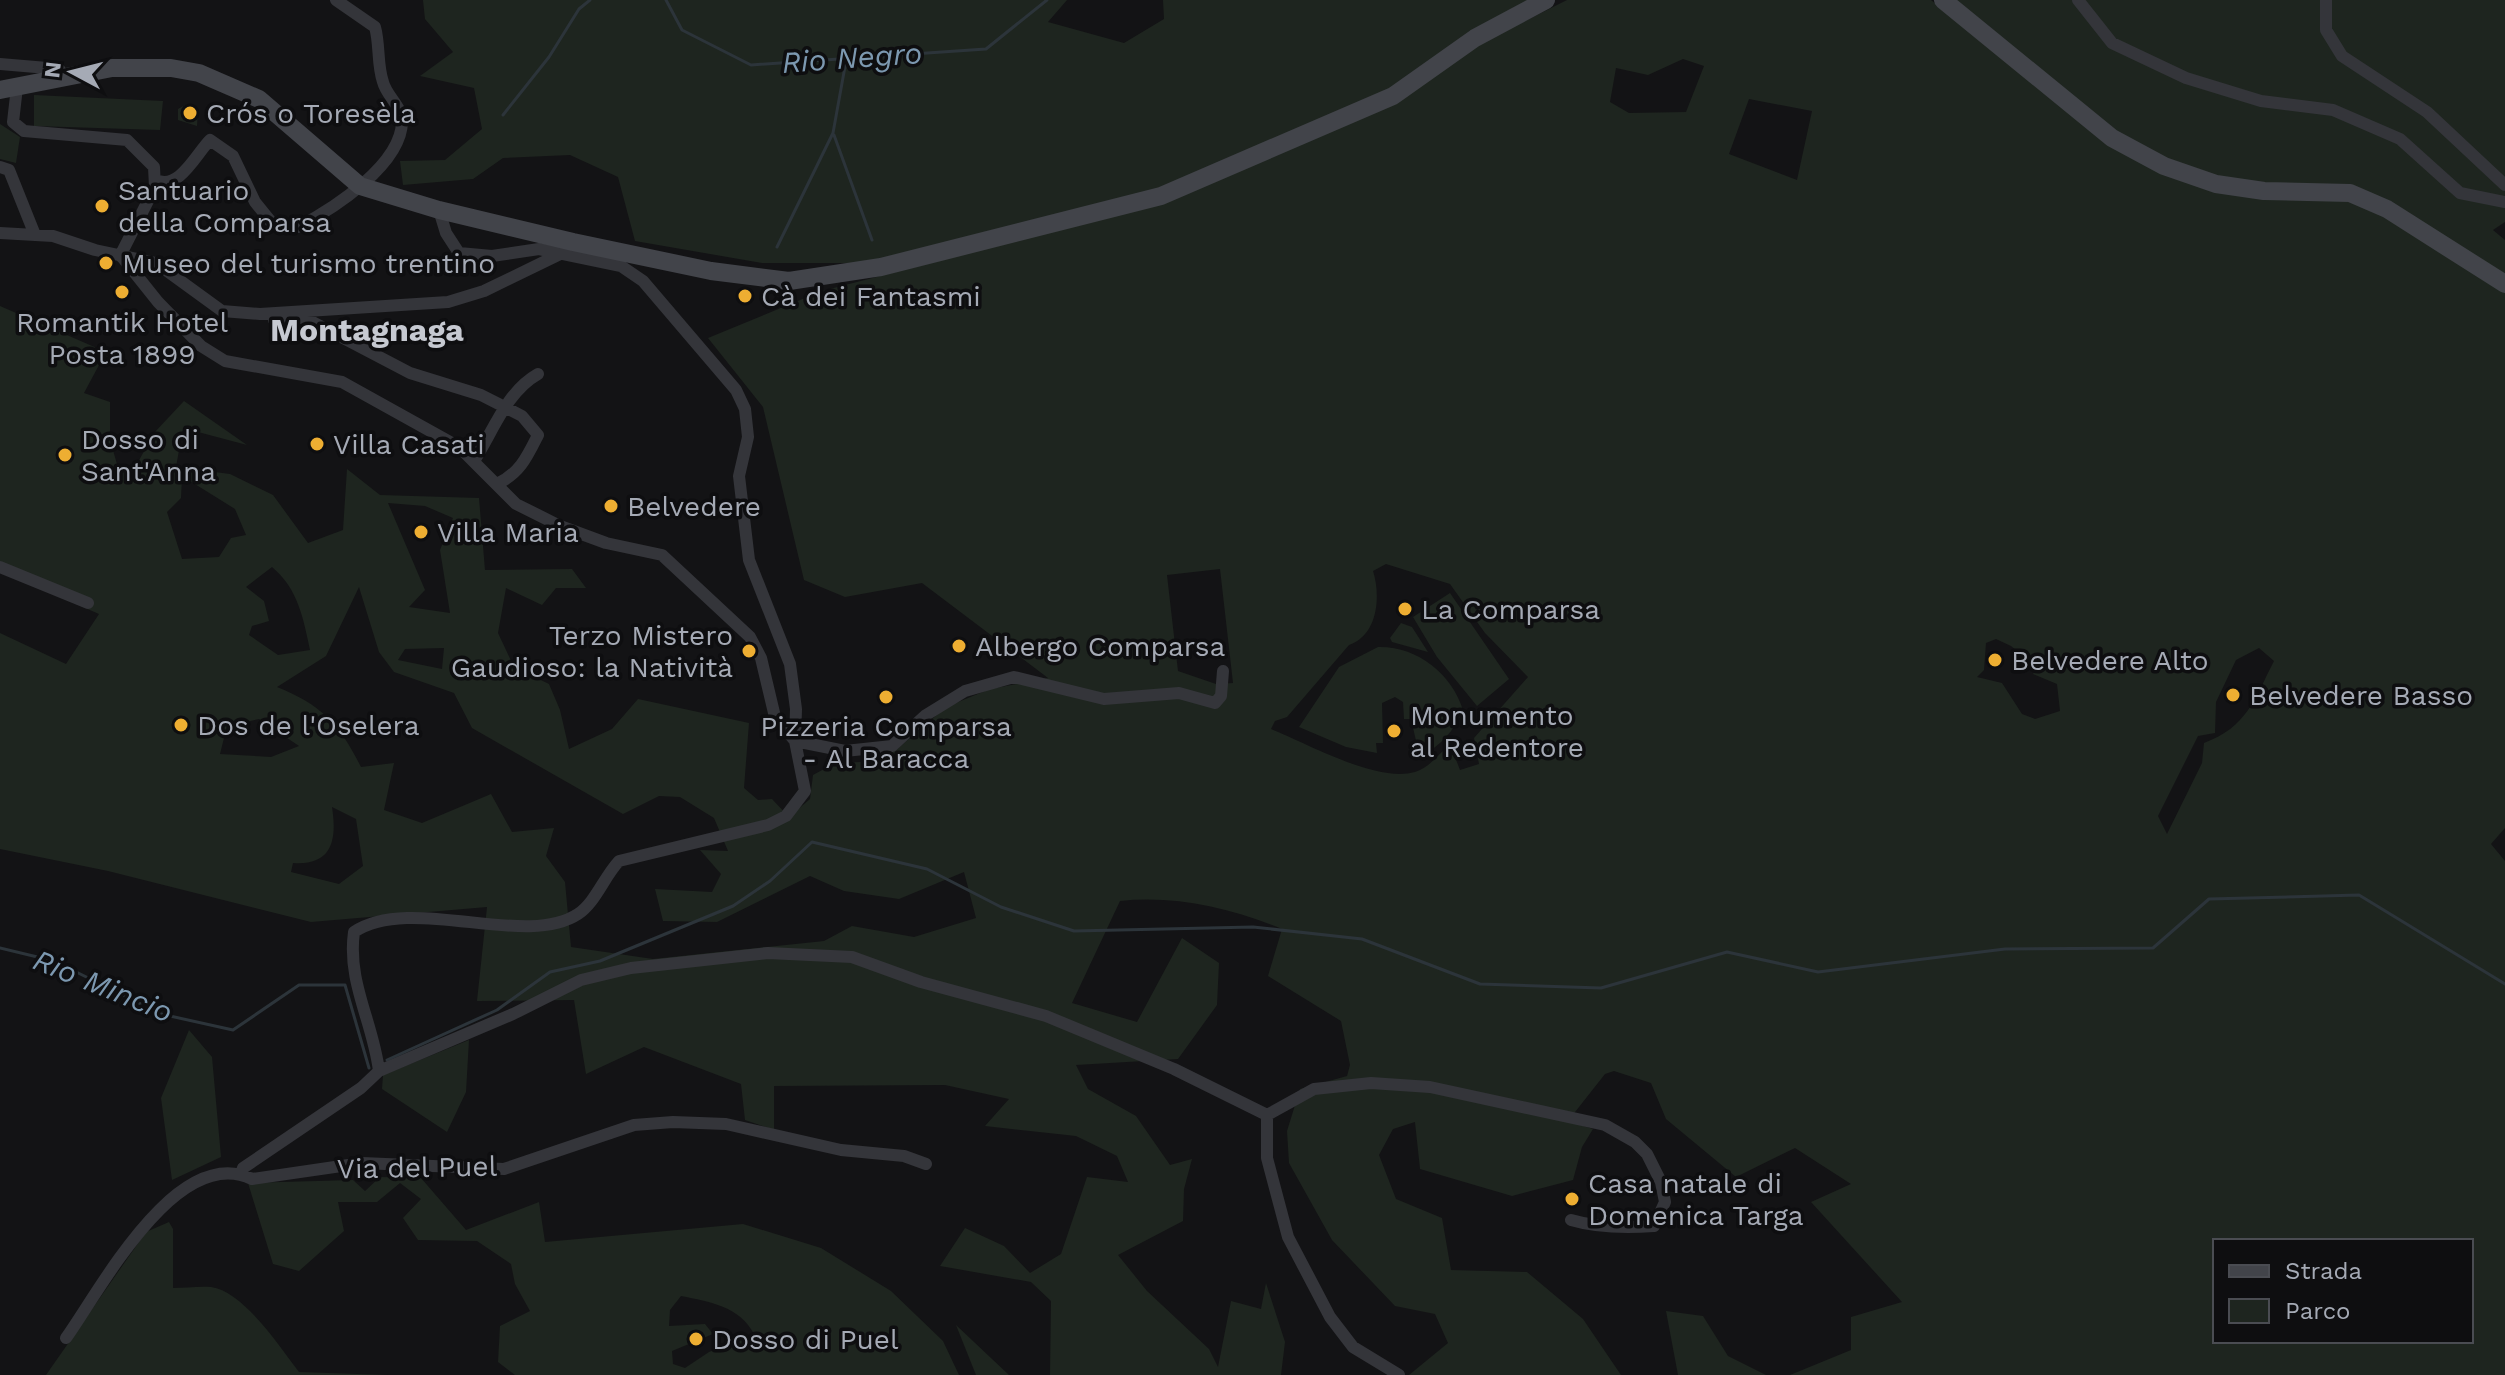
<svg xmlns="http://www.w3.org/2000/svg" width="2505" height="1375" viewBox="0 0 2505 1375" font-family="'Work Sans',sans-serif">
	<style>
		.green { fill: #1e251f; fill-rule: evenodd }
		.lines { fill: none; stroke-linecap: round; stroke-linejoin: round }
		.stream { stroke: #2c343a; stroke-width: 3 }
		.minor { stroke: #34353a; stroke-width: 12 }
		.secondary { stroke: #42444a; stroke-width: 18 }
		.poi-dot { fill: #eeae32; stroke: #0e0e10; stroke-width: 3 }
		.labels { text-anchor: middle; stroke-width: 7; stroke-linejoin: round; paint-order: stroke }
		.poi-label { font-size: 28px; fill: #a5aab5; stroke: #0e0e10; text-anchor: start }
		.street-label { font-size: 28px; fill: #a5aab5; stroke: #0e0e10 }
		.water-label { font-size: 30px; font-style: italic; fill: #7c98b0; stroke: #0e0e10 }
		.quarter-label { font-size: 32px; font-weight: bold; fill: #c6c9d1; stroke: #0e0e10 }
	</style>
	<rect width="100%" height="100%" fill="#131315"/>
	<path class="green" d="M423,0H1067L1048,22L1124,43L1164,19L1163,0H1530L1389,89L1158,189L865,263H762L635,241L618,177L570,155L503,158L473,179L403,185L400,161L445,160L482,129L474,88L420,76L453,52L425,19Z
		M1567,0H1931L2108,144L2161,173L2349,201L2384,216L2505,293V828L2491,844L2505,861V1375H1790L1851,1350V1317L1902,1302L1811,1202L1851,1184L1795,1148L1736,1177L1666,1119L1651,1083L1614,1071L1605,1074L1568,1121L1593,1129L1582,1147L1573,1180L1512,1196L1420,1169L1415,1122L1393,1129L1379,1155L1396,1199L1442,1218L1451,1270L1527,1272L1583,1319L1621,1375H1409L1448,1343L1435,1314L1395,1306L1332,1240L1289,1163L1287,1131L1300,1089L1347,1076L1350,1065L1341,1021L1268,976L1282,929C1231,908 1175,895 1120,901L1072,1003L1137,1022L1182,938L1219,963L1217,1005L1178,1059L1076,1065L1088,1089L1136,1116L1170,1165L1192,1159L1184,1189L1183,1221L1118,1255L1147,1291L1209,1349L1218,1367L1231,1301L1261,1309L1266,1283L1285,1342L1281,1375H1050L1051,1301L1031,1282L940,1266L965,1228L1004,1246L1030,1273L1061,1254L1087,1177L1128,1182L1117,1156L1076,1136L985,1126L1009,1099L945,1085L774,1086V1130L745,1120L741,1084L644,1047L586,1074L574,1000L477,1001L487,907L311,922L108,871L0,849V633L66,664L99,614L0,571V306L106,352L84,393L110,402V440L119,471L137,464L154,433L184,401L247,445L183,428L176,467L230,474L273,495L308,543L343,530L347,469L380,495L479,498L485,570L572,569L586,588H556L542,605L506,588L498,633L514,667L549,684L560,710L569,749L612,729L638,699L749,723L744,788L758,800L772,799L789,817L810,799L813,775L835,763L861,762L895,751L946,707L990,689L1048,678L922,583L845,597L804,580L763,407L708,338L822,291L1163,203ZM1683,59L1704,66L1686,112L1629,113L1610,102L1616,68L1648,75ZM1749,99L1812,111L1797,180L1729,154ZM182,476L235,509L246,535L231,538L219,557L182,559L167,512L181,498ZM388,503L425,506L453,518L440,550L450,613L409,607L425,590ZM1386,564L1450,584L1485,633L1528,677L1474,738L1479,764L1460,770L1450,744C1440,753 1429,768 1415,772C1377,783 1308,744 1271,729L1275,721L1287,717L1349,645C1378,635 1381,596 1373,571ZM272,567C298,589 303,617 310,650L278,655L249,635L252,626L269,621L264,601L246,587ZM1220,569L1233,683L1216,684L1178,671L1167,575ZM359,587L379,652L394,672L454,693L472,728L623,814L659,796L680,797L714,818L728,851L700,850L721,874L712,892L655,889L663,921L717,922L810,876L844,891L899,899L964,872L976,918L914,937L852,926L824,941L653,959L571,947L565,882L546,856L554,828L512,832L491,794L422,823L384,810L394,763L361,767C340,725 322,705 277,687L326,656ZM1996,639L2011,646L2037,668L2033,674L2057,684L2060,711L2035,719L2022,714L2002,683L1977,677L1984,670L1986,643ZM444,648L442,669L398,660L405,649ZM2259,648L2274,661C2254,700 2247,727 2204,743L2202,763L2167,834L2158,816L2198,736L2215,733L2216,702L2236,660ZM259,719L299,746L271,757L220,754L227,726ZM332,807L356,819L363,866L339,884L291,872L293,863C333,866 337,839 332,807ZM2215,1241H2471V1341H2215Z
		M1954,0H2505V222L2493,230L2505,240V276L2352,186L2265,184L2218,177L2167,159L2116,132Z
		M34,95L163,101L160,130L34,126Z
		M187,104L198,109L197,126L178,120V109Z
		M0,124L20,137L16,163L0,159Z
		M1450,593L1509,679L1477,706L1437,657L1413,617Z
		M1401,623L1412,627L1428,652L1392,642L1390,638Z
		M1378,647C1417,646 1452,674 1463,710C1454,732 1440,745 1420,758L1411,719H1404L1403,702L1395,697L1382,703L1383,743H1376L1377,753L1346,747L1299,727L1339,667Z
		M189,1030L212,1057L221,1157L172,1180L161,1098Z
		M469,1040L466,1092L447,1132L382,1089L383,1075Z
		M380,1177L421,1178L466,1230L539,1202L545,1242L743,1224L821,1248L891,1291L943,1341L959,1375H515L498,1362L500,1326L530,1311L515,1284L511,1264L477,1241L418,1240L403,1218L421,1199L400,1183L377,1202H338L344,1231L299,1271L273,1264L248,1183L353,1180L365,1191ZM681,1296C710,1302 739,1306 754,1334L709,1352L685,1368L673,1364L672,1351L713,1334L705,1324L669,1326L670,1310Z
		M169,1222L173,1229V1288C185,1288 199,1286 211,1287C243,1291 280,1347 299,1372L388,1375H46L146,1232Z
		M1666,1311L1703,1316L1728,1356L1766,1375H1678Z
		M956,1325L1009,1375H976Z"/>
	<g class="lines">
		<path class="stream" d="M666,0L682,30L751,65L986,49L1047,0
			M503,115L549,57L579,9L590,0
			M834,135L872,240
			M777,247L833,133L846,61
			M0,948L54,961L161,1014L233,1030L299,985H345L369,1068
			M387,1060L497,1010L550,972L600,961L733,906L770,881L812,842L927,869L1001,907L1074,931L1253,927L1362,939L1480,984L1601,988L1727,952L1818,972L2005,949L2153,948L2209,899L2359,895L2505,984"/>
		<path class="minor" d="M2078,0L2112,43L2186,78L2261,101L2333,110L2400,139L2460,193L2505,202
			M2326,0V30L2342,56L2427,112L2505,185
			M0,64L59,69L65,77
			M17,87L13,122L24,131L127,140L154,167L155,187L120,256
			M0,167L9,170L35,235
			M156,180C179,191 196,154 210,140L233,156L255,202L272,223L298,227C333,209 403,164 402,120C402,107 386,95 383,82C377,65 380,45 375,27L336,0
			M0,233L53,236L95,250L156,263L222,311L260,314L448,302L484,291L560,254
			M122,257L158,302L201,346L225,361L342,382L459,447L516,504L560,526L606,543L662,555L750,637L761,658L775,717L795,741L845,751L892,746L926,715L965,691L1014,677L1104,699L1179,693L1215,703L1221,696L1223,671
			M274,320L305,318L410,373L481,395L522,416L538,435C527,457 520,473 497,484
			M474,461C493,432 506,392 538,374
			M0,567L88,603
			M379,1071C373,1022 347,982 354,932C411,894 525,949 578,914C595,903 604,877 619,861L768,825L786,816L805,791L795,741L796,709L790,664L749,560L739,476L748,437L745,409L736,390L643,281L621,266L539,249L492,256L459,253L446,233L439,210
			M1267,1115L1314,1089L1371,1083L1430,1087L1605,1125L1635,1142L1647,1154L1661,1182L1665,1202L1654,1226C1626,1228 1598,1228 1571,1220
			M1267,1115V1158L1288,1237L1330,1317L1353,1347L1399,1375
			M241,1174L243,1168L361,1088L379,1071L513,1014L581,980L631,968L768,953L852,957L921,982L1046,1016L1174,1069L1267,1115
			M66,1338C101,1289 177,1143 252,1179L362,1163L504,1169L634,1125L673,1122L726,1124L841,1150L904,1156L926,1164"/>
		<path class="secondary" d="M1943,0L2112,138L2164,166L2216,184L2264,191L2350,193L2387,209L2505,284
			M0,90L112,68H171L199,73L259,99L360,186L439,210L573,242L711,271L789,281L881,267L1161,196L1393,96L1475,38L1546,0"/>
	</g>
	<g class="poi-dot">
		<circle cx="190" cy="113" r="8"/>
		<circle cx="102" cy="206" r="8"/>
		<circle cx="106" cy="263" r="8"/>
		<circle cx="122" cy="292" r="8"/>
		<circle cx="745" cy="296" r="8"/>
		<circle cx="317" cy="444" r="8"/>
		<circle cx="65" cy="455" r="8"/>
		<circle cx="611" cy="506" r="8"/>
		<circle cx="421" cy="532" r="8"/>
		<circle cx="1405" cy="609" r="8"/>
		<circle cx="959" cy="646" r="8"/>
		<circle cx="749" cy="651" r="8"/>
		<circle cx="1995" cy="660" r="8"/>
		<circle cx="2233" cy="695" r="8"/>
		<circle cx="886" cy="697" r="8"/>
		<circle cx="181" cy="725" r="8"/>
		<circle cx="1394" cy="731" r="8"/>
		<circle cx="1572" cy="1199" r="8"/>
		<circle cx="696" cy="1339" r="8"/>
	</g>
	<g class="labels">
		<g class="poi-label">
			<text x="206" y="123">Crós o Toresèla</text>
			<text x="118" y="200">Santuario<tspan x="118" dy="32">della Comparsa</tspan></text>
			<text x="122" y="273">Museo del turismo trentino</text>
			<text x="761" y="306">Cà dei Fantasmi</text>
			<text x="122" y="332" text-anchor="middle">Romantik Hotel<tspan x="122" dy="32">Posta 1899</tspan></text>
			<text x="81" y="449">Dosso di<tspan x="81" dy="32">Sant'Anna</tspan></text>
			<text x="333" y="454">Villa Casati</text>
			<text x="627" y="516">Belvedere</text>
			<text x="437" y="542">Villa Maria</text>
			<text x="1421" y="619">La Comparsa</text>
			<text x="733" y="645" text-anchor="end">Terzo Mistero<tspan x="733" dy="32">Gaudioso: la Natività</tspan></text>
			<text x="975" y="656">Albergo Comparsa</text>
			<text x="2011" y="670">Belvedere Alto</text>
			<text x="2249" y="705">Belvedere Basso</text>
			<text x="1410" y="725">Monumento<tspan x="1410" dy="32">al Redentore</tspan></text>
			<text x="197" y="735">Dos de l'Oselera</text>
			<text x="886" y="736" text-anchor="middle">Pizzeria Comparsa<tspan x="886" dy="32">- Al Baracca</tspan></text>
			<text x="1588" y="1193">Casa natale di<tspan x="1588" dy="32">Domenica Targa</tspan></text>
			<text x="712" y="1349">Dosso di Puel</text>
		</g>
		<g class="street-label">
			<text transform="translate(417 1167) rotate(-1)" y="10">Via del Puel</text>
		</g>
		<g class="water-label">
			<text transform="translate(852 58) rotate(-4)" y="10">Rio Negro</text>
			<text transform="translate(103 986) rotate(22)" y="10">Rio Mincio</text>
		</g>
		<g class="quarter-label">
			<text x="367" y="341">Montagnaga</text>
		</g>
	</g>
	<rect x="2213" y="1239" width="260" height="104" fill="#0e0e10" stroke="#4a4c52" stroke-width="2"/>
	<rect x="2229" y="1265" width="40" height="12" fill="#42444a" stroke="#4a4c52" stroke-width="2"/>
	<text x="2285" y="1279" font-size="24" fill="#a5aab5">Strada</text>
	<rect x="2229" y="1299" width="40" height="24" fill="#1e251f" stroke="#4a4c52" stroke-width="2"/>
	<text x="2285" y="1319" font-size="24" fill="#a5aab5">Parco</text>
	<g transform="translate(72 72) rotate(277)" stroke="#0e0e10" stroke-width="6" paint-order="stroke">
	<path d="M0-6L14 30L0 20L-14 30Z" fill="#a5aab5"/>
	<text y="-12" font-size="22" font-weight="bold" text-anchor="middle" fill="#a5aab5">N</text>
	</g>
</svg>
